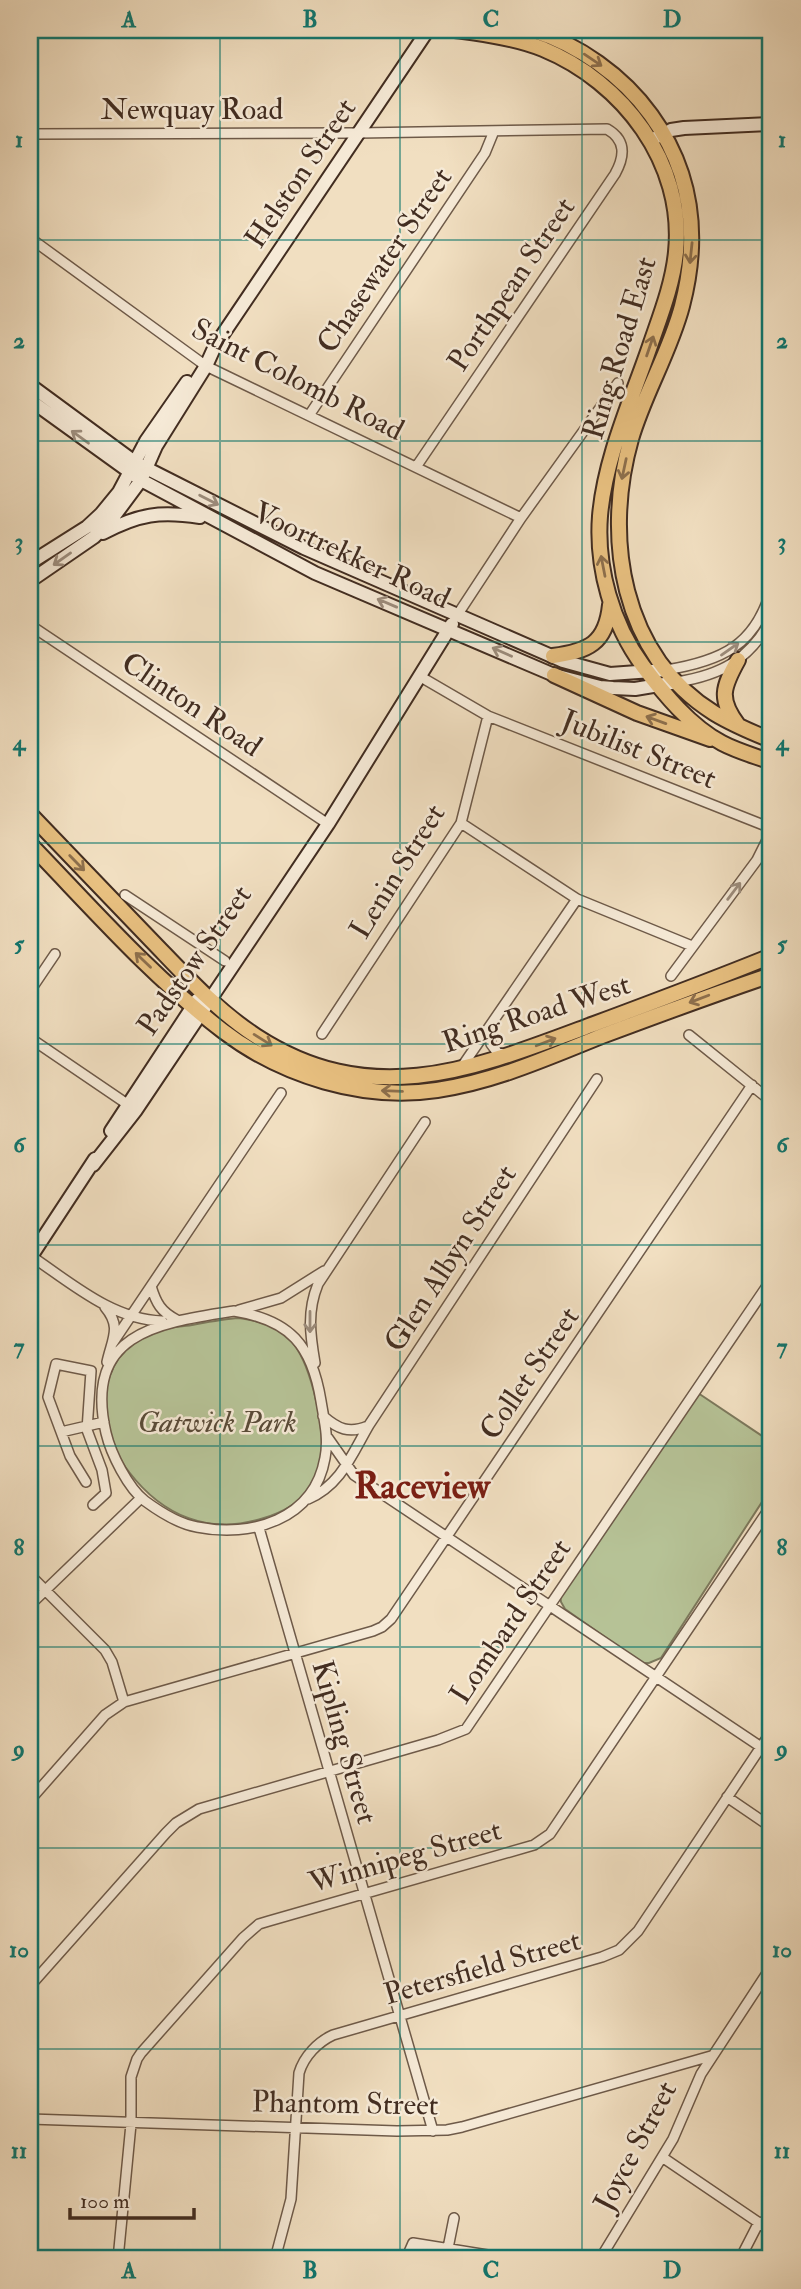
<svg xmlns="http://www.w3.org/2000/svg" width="801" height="2289" viewBox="0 0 801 2289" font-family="'IM FELL Double Pica',serif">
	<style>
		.green { fill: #b6c296; stroke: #7c785c; stroke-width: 2 }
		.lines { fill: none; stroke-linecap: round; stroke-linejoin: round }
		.stream { stroke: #778379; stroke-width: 2.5 }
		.street-casing { stroke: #6e5a49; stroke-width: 12 }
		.secondary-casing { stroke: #422d21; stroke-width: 16 }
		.primary-casing { stroke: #422d21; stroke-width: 18 }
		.street { stroke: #f6ead7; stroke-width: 9 }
		.secondary { stroke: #f6ead7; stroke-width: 12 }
		.primary { stroke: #e8c080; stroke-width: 14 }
		.oneway { stroke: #8d6f4c }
		.oneway2 { stroke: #9c8c7c }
		.grid { fill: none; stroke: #0f766e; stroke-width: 2; stroke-opacity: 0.55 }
		.labels { text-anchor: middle; stroke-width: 5; stroke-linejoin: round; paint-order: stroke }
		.street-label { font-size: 30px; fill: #422d21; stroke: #f6ead7 }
		.park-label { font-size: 30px; font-style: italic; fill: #594b38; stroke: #f6ead7 }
		.district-label { font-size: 37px; font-weight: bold; fill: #7a1f14; stroke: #f6ead7 }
		.neatline { fill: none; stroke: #0f766e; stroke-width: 2.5 }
		.grid-label { font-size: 23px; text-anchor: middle; font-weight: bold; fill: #0f766e }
	</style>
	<rect width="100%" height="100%" fill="#f1dfc1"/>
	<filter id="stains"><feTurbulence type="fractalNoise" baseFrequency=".00286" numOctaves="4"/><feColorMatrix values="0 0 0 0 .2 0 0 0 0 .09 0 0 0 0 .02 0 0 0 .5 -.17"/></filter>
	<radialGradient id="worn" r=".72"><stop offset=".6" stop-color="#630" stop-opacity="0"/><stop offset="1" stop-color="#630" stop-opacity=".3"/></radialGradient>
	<path class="green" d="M239,1318C259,1321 277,1325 291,1341C310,1361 322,1418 322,1446C322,1461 316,1479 307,1491C297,1505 280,1513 264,1518C209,1536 163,1516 129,1472C117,1458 111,1437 107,1419C100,1381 117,1344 156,1330C167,1327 180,1327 192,1325C208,1322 223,1319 239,1318Z
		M698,1393L771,1442V1488L661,1658L649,1663H642L565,1609L561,1602L560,1596Z"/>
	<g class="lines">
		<path class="stream" d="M169,30C219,37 272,36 321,30"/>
		<defs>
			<path id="street" d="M30,134L359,133L607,129C626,140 625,156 615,174L416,467
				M30,238L206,366L521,518
				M310,414L485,153L494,131
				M771,564V567
				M458,614L521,518L618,383
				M30,625L328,824
				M666,670C721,661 755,646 771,590
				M421,677L488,716L771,828
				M677,682C721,675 749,660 771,620
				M461,823L577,899L692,946
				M125,895L225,961
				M671,976L757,860L771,832
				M30,991L55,954
				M490,1028L491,1044L497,1052L506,1055
				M322,1034L461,823L488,716
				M689,1035L771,1101
				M30,1038L133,1108
				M461,1068L577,899
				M31,1256C71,1283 113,1320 162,1321
				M151,1286C156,1303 161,1312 177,1320
				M105,1307C122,1327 112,1339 107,1362
				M239,1310L281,1298L324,1271
				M234,1311C290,1320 312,1345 321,1401C324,1420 329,1438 325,1458C314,1520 251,1538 197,1527C178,1524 160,1512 145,1501C128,1488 111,1454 106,1433C83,1333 157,1323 234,1311Z
				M112,1344L281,1093
				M315,1363C310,1334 307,1311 318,1284L425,1122
				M323,1416C338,1429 349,1434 368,1426
				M61,1432L104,1422
				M328,1438L354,1475L761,1747
				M86,1482L70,1456L48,1397L56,1364L91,1371L87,1430L102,1470L106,1493L93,1505
				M308,1499C341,1485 352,1454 369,1425L597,1079
				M259,1528L433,2131
				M30,1575L105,1650L112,1662L124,1702
				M30,1605L141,1498
				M727,1797L771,1827
				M30,1800L105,1715L124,1702L373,1631L382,1627L391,1619L752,1085
				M30,1986L166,1833L176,1823L199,1809L438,1740L466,1729L771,1280
				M30,2119L397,2131L447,2130L462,2127L711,2056
				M662,2157L771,2231
				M448,2248L454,2218
				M118,2259L131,2124V2077L137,2059L141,2053L243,1938L259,1924L269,1921L534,1845L550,1834L771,1506
				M275,2259L291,2199L299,2073C304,2056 318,2042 333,2035L602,1957L619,1950L638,1931L771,1732
				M406,2259L413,2243L512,2259
				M600,2259L673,2139L701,2074L771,1967
				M740,2259L759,2222"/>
			<path id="secondary" d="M655,138L671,130L684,128L771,124
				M30,385L136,463L304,548L563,661L610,674L666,670
				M30,400L141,480L315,573L554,675L600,687L613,688L635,689L677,682
				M103,533C139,514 160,511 200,517
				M30,563L87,527L101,514L119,492L146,441L187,382
				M30,581L94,537L112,519L141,480L156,446L206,366L215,346L428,30
				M111,1131L197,1000
				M93,1165L136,1110L328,824L452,624
				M30,1258L95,1159"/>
			<path id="primary" d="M455,30C484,34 516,38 543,49C623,82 685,163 676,252C673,283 661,314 651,343C632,399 605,457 600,516C596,567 612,624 643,666C664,694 690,726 722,743C737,751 755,756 771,762
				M532,30C578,44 623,76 651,115C693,173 700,237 682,306C670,352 644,394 631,439C603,537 621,655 714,713C732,724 751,732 771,740
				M553,656C588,651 606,644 610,605
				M554,675L637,713L710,739
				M738,725C718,699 723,687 738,660
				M30,814C70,856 111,898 151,940C184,974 216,1010 256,1036C373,1112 476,1068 594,1024C653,1002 712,980 771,956
				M30,844C92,908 152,977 223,1031C282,1076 363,1101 437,1090C494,1082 549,1057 602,1036C658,1015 715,994 771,975"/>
		</defs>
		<use href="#street" class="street-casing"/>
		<use href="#secondary" class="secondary-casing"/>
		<use href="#primary" class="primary-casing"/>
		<use href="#street" class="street"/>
		<use href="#secondary" class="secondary"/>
		<use href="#primary" class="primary"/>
	</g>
	<defs><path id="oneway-shaft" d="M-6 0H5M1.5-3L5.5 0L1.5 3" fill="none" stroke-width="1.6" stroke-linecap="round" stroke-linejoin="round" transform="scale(1.75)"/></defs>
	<g class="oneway">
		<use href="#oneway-shaft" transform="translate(593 60) rotate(34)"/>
		<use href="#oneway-shaft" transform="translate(691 253) rotate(96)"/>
		<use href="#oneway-shaft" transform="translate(650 346) rotate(-71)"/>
		<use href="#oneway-shaft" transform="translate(624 469) rotate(102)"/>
		<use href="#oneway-shaft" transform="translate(603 566) rotate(-101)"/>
		<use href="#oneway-shaft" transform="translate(656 720) rotate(-160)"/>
		<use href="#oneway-shaft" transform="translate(77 863) rotate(46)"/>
		<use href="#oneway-shaft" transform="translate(143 960) rotate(-136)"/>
		<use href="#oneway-shaft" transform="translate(699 999) rotate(159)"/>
		<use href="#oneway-shaft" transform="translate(263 1040) rotate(32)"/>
		<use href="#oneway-shaft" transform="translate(546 1042) rotate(-21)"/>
		<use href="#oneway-shaft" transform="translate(392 1091) rotate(-178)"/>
	</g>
	<g class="oneway2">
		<use href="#oneway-shaft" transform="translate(80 437) rotate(-144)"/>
		<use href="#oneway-shaft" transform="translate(209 500) rotate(27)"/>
		<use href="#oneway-shaft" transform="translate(62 559) rotate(145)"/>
		<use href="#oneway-shaft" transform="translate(387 603) rotate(-157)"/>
		<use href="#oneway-shaft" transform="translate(730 649) rotate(-35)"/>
		<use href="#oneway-shaft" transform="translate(502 652) rotate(-156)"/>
		<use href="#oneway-shaft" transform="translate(734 891) rotate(-53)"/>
		<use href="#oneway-shaft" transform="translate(310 1322) rotate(90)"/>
	</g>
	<path class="grid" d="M220,30V2259M400,30V2259M582,30V2259M30,240H771M30,441H771M30,642H771M30,843H771M30,1044H771M30,1245H771M30,1446H771M30,1647H771M30,1848H771M30,2049H771"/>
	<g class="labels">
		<g class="street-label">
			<text x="192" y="119">Newquay Road</text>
			<text transform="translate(300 173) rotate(-56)" y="10">Helston Street</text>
			<text transform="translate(384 260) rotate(-56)" y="10">Chasewater Street</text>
			<text transform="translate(511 284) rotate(-56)" y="10">Porthpean Street</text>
			<text transform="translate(619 348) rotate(-73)" y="10">Ring Road East</text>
			<text transform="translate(298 379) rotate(27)" y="10">Saint Colomb Road</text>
			<text transform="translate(352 555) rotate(25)" y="10">Voortrekker Road</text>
			<text transform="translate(192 704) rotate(34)" y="10">Clinton Road</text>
			<text transform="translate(639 749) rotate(22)" y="10">Jubilist Street</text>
			<text transform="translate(397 871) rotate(-58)" y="10">Lenin Street</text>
			<text transform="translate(194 960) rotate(-55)" y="10">Padstow Street</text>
			<text transform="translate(536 1013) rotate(-18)" y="10">Ring Road West</text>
			<text transform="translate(450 1258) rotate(-57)" y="10">Glen Albyn Street</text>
			<text transform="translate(529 1373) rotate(-56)" y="10">Collet Street</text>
			<text transform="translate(510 1621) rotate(-56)" y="10">Lombard Street</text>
			<text transform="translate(345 1742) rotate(74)" y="10">Kipling Street</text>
			<text transform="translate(405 1856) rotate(-16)" y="10">Winnipeg Street</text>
			<text transform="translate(482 1967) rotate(-16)" y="10">Petersfield Street</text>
			<text transform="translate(345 2103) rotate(1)" y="10">Phantom Street</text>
			<text transform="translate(635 2146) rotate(-62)" y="10">Joyce Street</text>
		</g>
		<g class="park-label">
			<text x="217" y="1432">Gatwick Park</text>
		</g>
		<g class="district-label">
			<text x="422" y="1498">Raceview</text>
		</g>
	</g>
	<rect width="801" height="2289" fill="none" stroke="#f1dfc1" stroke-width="77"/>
	<path d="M70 2208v10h124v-10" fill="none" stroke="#422d21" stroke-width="3.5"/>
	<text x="80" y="2208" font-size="21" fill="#422d21" stroke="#f6ead7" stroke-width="5" paint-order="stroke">100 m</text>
	<rect x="38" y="38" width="724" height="2212" class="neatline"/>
	<g class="grid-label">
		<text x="129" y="27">A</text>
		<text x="310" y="27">B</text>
		<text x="491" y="27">C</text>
		<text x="672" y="27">D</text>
		<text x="19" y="147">1</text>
		<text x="782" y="147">1</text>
		<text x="19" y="348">2</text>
		<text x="782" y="348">2</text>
		<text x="19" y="549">3</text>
		<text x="782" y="549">3</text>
		<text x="19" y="750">4</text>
		<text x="782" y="750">4</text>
		<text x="19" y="951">5</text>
		<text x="782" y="951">5</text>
		<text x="19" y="1152">6</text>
		<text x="782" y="1152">6</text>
		<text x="19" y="1354">7</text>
		<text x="782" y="1354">7</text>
		<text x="19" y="1555">8</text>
		<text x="782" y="1555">8</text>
		<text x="19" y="1756">9</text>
		<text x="782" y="1756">9</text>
		<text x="19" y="1957">10</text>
		<text x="782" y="1957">10</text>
		<text x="19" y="2158">11</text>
		<text x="782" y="2158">11</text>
		<text x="129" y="2278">A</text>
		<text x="310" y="2278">B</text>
		<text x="491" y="2278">C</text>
		<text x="672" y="2278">D</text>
	</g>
	<rect width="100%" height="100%" filter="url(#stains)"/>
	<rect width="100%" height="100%" fill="url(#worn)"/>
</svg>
